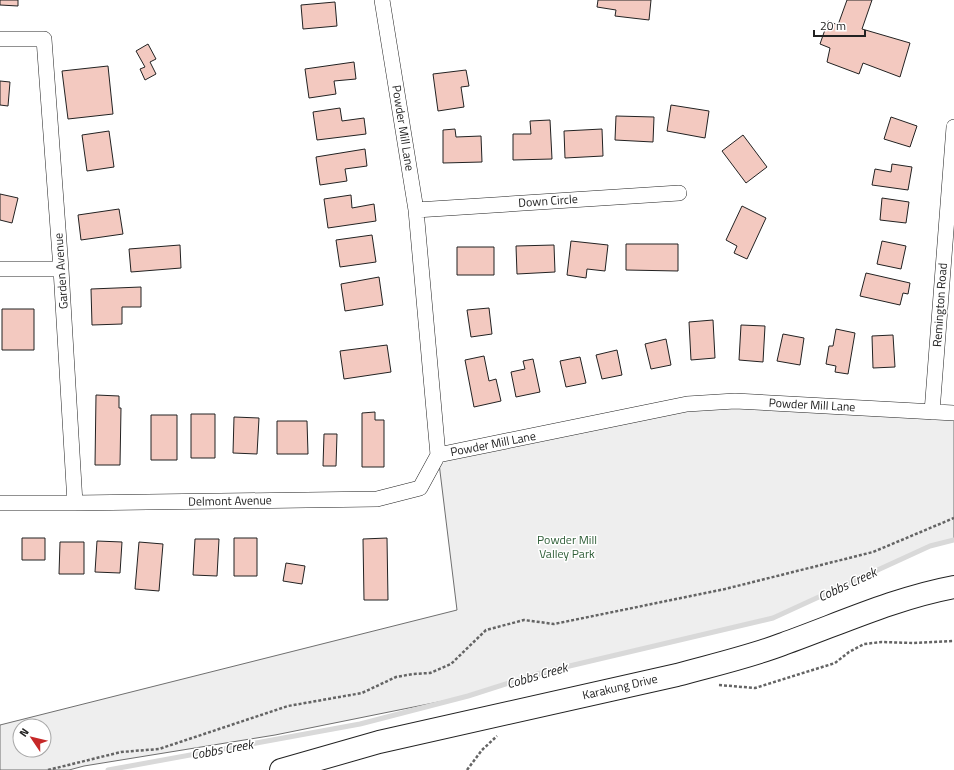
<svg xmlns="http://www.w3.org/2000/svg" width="954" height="770" viewBox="0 0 954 770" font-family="'Titillium Web',sans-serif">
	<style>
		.green { fill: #eee; stroke: #6f6f6f; fill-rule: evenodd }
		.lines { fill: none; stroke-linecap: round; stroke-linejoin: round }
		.stream { stroke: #d9d9d9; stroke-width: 5 }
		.building { fill: #f3c9c0; stroke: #222 }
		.street-casing { stroke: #222; stroke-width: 16 }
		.secondary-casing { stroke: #222; stroke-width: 24 }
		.path { stroke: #646464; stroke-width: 2.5; stroke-dasharray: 3 2; stroke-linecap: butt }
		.street { stroke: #fff; stroke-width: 15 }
		.secondary { stroke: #fff; stroke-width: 22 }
		.labels { text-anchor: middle; stroke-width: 3; stroke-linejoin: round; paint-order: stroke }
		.street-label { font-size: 12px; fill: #222; stroke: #fff }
		.park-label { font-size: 12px; fill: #2f5e38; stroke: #fff }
		.water-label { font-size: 13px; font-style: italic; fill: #222; stroke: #fff }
	</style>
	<rect width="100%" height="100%" fill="#fff"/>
	<path class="green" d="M687,404L954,413V540L930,546L773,618L595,660L468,696L275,735L84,766L69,770H0V725L457,610L438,455ZM20,726H44V750H20Z"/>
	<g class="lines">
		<path class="stream" d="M108,770L360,724L468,696L544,672L773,618L930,546L954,540"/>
	</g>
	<path class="building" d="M0,0H18V6L0,5Z
		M598,0H651L649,20L615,16L616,10L597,7Z
		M847,0H872L862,29L910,43L900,77L863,63L859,74L827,62L830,48L820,44L828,21L838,25Z
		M335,2L337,26L303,29L301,5Z
		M148,44L156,59L150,62L156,74L145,80L140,69L145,67L136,51Z
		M354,62L356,79L334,81L336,94L309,98L305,69Z
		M108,66L113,114L68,119L62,71Z
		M466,70L469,86L461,87L464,107L438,111L433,74Z
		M0,81L10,82L8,106L0,105Z
		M671,105L709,111L705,138L667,131Z
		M340,108L342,121L364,118L366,134L317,140L313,112Z
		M616,116L654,117L653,142L615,140Z
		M891,117L917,126L910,147L884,139Z
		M550,120L552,159L513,160V134H531L530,121Z
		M455,129L456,137L481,136L482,162L443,163V130Z
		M602,129L603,156L565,158L564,131Z
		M109,131L114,167L87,171L82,135Z
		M743,135L767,167L746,183L722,151Z
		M365,149L367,166L345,169L347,181L320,185L316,157Z
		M892,164L912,167L908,190L872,185L875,169L891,172Z
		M0,194L18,198L12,223L0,220Z
		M351,195L352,208L374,204L376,221L328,228L324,199Z
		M882,198L909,202L906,223L880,220Z
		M742,206L766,218L747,259L734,253L737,246L726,240Z
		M119,209L123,234L81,240L78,215Z
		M372,235L376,262L340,267L336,240Z
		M571,241L608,245L605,271L587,269L586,278L567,275Z
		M882,241L906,246L901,269L877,264Z
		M626,244H678V271L626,270Z
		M180,245L181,268L131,272L129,249Z
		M554,245L555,272L517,274L516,246Z
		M457,247H494V275H457Z
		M866,273L910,283L908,294L903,293L900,305L860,296Z
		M379,277L383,305L345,311L341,284Z
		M141,287V307H122V324L92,325L91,289Z
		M489,308L492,334L471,337L467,310Z
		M2,309H34V350H2Z
		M713,320L715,358L691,360L689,322Z
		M741,325L765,326L763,362L739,360Z
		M836,329L855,333L848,374L835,372L836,366L826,364L829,346H833Z
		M783,334L804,338L800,365L777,361Z
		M893,335L895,367L873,368L872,336Z
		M666,339L671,365L651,369L645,344Z
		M387,345L391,372L344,379L340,351Z
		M617,350L622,375L602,379L596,355Z
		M484,356L489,381L496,379L501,401L474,407L465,360Z
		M580,357L586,383L566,387L560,361Z
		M533,359L540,392L516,397L511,372L525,369L523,361Z
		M96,395L119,396V408H121L120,465H95Z
		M375,412V420H384V467H362V413Z
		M191,414H215V458H191Z
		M151,415H177V460H151Z
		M234,417L259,418L257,454L233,453Z
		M277,421H307L308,454H277Z
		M324,434H337L336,466H323Z
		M22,538H45V560H22Z
		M234,538H257V576H234Z
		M387,538L388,600H364L363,539Z
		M195,539H219L217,576L193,575Z
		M97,541L122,542L120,573L95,572Z
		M60,542H84V574H59Z
		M139,542L163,544L159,591L135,589Z
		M286,563L305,566L302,584L283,581Z"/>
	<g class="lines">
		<defs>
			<path id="street" d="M382,0L416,210L438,455
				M0,39H44L61,269L75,503
				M416,210L679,193
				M0,269H61
				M932,412L954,127
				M438,455L687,404L735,401L954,413
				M0,503H75L377,499L420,488L438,455"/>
			<path id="secondary" d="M281,770L379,742L677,675C713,665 749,657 783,644C839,624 895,598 954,587"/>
		</defs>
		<use href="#street" class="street-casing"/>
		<use href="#secondary" class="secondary-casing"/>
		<path class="path" d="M719,685L755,688L835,663L849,652L864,644L882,642L913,643L954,641
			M48,770L121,752L159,749L288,706L362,693L396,677L413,674L430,673L451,664L486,630L524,620L554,624L725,589L873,552L954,518
			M467,770L482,750L497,736"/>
		<use href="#street" class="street"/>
		<use href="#secondary" class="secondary"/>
	</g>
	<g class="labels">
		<g class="street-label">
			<text transform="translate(403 128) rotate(81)" y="4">Powder Mill Lane</text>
			<text transform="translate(548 201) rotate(-4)" y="4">Down Circle</text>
			<text transform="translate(61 271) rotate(-94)" y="4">Garden Avenue</text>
			<text transform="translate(940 305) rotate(-86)" y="4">Remington Road</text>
			<text transform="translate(812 405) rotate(3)" y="4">Powder Mill Lane</text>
			<text transform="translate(493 444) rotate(-11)" y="4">Powder Mill Lane</text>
			<text transform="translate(230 501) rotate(-1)" y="4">Delmont Avenue</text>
			<text transform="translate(620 687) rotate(-13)" y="4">Karakung Drive</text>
		</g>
		<g class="park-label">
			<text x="567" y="544">Powder Mill<tspan x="567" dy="14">Valley Park</tspan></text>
		</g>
		<g class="water-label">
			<text transform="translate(847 584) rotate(-25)" y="5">Cobbs Creek</text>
			<text transform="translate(537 675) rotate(-16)" y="5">Cobbs Creek</text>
			<text transform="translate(222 749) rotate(-10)" y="5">Cobbs Creek</text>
		</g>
	</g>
	<g transform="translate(32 738) rotate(305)"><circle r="19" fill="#ffffff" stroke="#a7a7a7"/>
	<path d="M0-3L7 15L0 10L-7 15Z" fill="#c62828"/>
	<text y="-6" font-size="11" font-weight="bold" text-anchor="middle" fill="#222222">N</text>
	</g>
	<path d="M814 30v6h51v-6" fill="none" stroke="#222222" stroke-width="2"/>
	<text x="820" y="30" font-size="12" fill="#222222" stroke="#ffffff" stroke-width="3" paint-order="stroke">20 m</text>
</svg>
